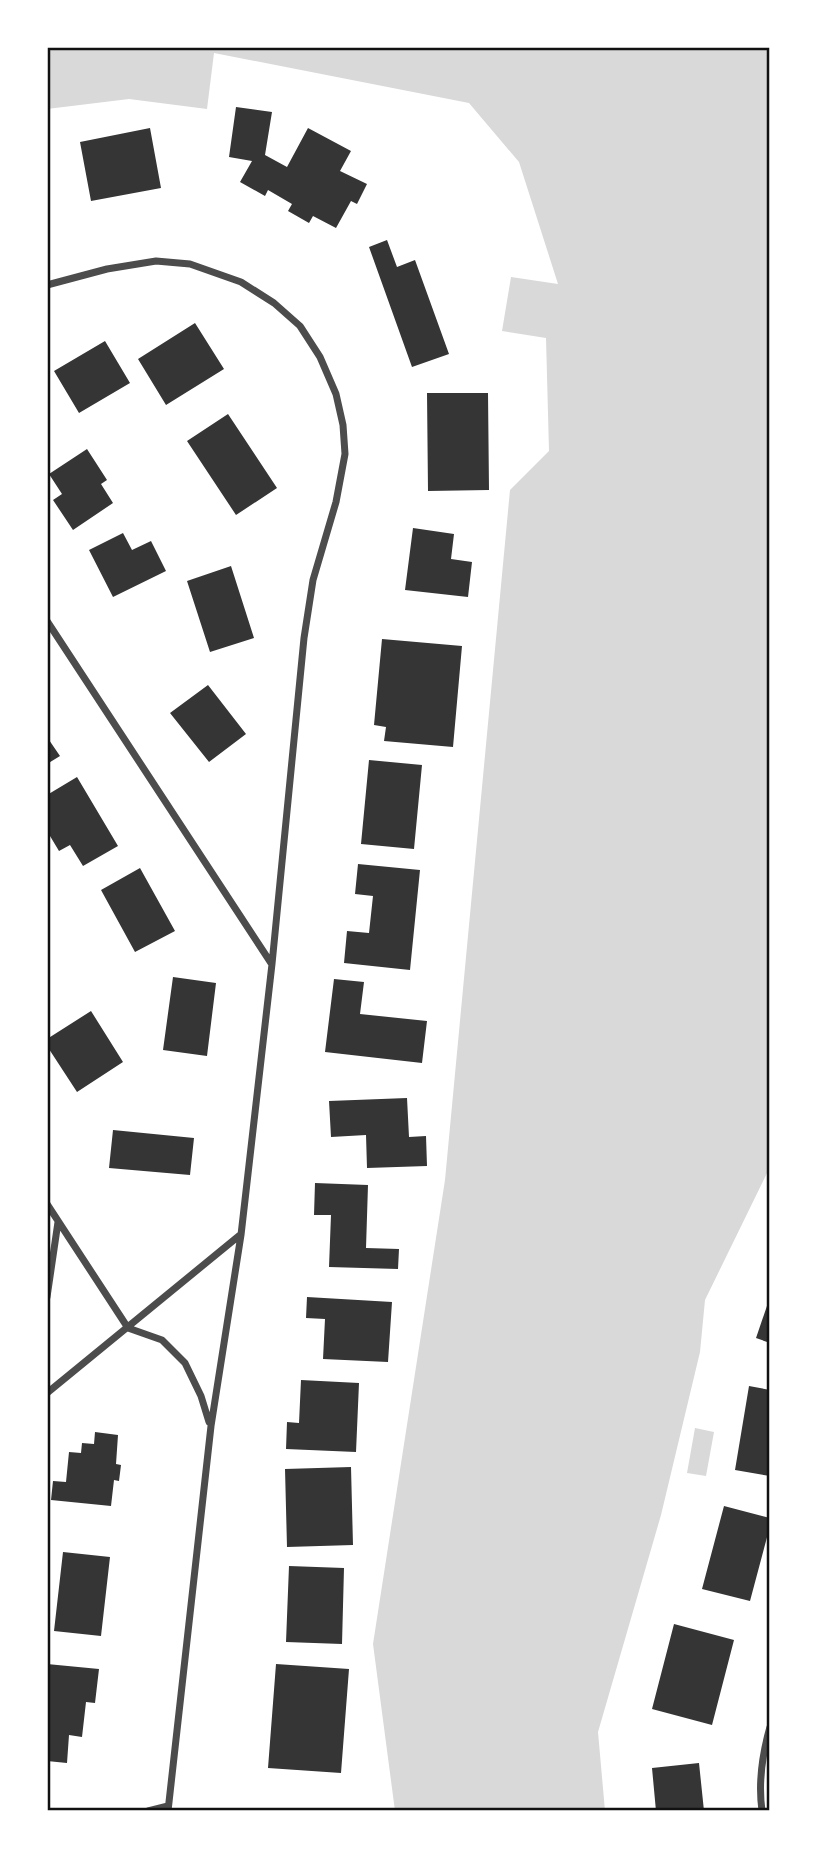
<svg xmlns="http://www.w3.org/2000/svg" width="817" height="1858" viewBox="0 0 817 1858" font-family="'Noto Serif',serif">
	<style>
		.water { fill: #d9d9d9 }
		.building { fill: #353535 }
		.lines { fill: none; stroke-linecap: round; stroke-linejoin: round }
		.minor { stroke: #4c4c4c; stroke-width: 7 }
		.neatline { fill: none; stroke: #111; stroke-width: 2.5 }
	</style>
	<rect width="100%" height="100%" fill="#fff"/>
	<path class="water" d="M47,47H770V1167L705,1300L700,1352L661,1515L598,1732L605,1811H395L373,1644L445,1180L510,490L549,451L546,338L502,331L511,277L558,284L519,162L469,103L214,53L207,109L129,99L47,109Z
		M695,1428L714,1432L706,1476L687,1473Z"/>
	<path class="building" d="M236,107L272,112L265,155L287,167L308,128L351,151L340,171L367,184L357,204L351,201L336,228L313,216L309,223L288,211L292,204L268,190L265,196L240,182L252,161L229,157Z
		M150,128L161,188L91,201L80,142Z
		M387,240L397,267L415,260L449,354L412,367L369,247Z
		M195,323L224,369L166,405L138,359Z
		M105,341L130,383L79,413L54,371Z
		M427,393H488L489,490L428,491Z
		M228,414L277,488L236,515L187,441Z
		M87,449L107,480L101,484L113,503L73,530L53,500L62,494L49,474Z
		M413,528L454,534L451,559L472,562L468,597L405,590Z
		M123,533L132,550L151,541L166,571L113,597L89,550Z
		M231,566L254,638L210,652L187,581Z
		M382,639L462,646L453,747L384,741L386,727L374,725Z
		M208,685L246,734L209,762L170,713Z
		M47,737L60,756L47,764Z
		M369,760L422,765L414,849L361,844Z
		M77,777L118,846L83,866L70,845L59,851L47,831V795Z
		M358,864L420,870L410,970L344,963L347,931L369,933L373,896L355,894Z
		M140,868L175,931L135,952L101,890Z
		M173,977L216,983L207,1056L163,1050Z
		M334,979L364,982L360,1014L427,1021L422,1063L325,1052Z
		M91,1011L123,1062L77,1092L47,1046V1039Z
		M407,1098L409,1137L426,1136L427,1166L367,1168L366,1135L331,1137L329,1101Z
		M113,1130L194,1138L190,1175L109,1168Z
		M315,1183L368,1185L366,1248L399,1249L398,1269L329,1267L331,1215H314Z
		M307,1297L392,1302L388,1362L323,1359L325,1319L306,1318Z
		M769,1300H770V1343L756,1338Z
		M301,1380L359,1383L356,1452L286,1449L287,1422L299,1423Z
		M749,1386L770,1390V1476L735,1470Z
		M95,1432L118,1435L116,1464L121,1465L119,1481L114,1480L111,1506L51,1500L53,1481L66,1482L69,1452L81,1453L82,1443L94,1444Z
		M351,1467L353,1545L287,1547L285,1469Z
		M724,1506L770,1518V1526L750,1601L702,1589Z
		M63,1552L110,1557L101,1636L54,1631Z
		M289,1566L344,1568L342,1644L286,1642Z
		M674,1624L734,1640L712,1725L652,1709Z
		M47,1664L99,1669L95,1703L86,1702L82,1737L69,1735L67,1763L47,1761Z
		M276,1664L349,1669L341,1773L268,1768Z
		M699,1763L704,1811H656L652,1768Z"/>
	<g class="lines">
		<path class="minor" d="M47,285L107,269L156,261L190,264L241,282L274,303L300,326L320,357L336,394L343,425L345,454L336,502L313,580L304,638L272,964L241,1235L211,1426L168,1811
			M47,621L271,963
			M47,1204L128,1328L162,1340L185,1363L201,1396L209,1422
			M47,1297L58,1222
			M47,1393L240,1235
			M148,1811L168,1806
			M762,1811C758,1782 762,1755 770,1727"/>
	</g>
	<rect width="817" height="1858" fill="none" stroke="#ffffff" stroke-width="98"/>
	<rect x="49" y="49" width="719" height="1760" class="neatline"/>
</svg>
